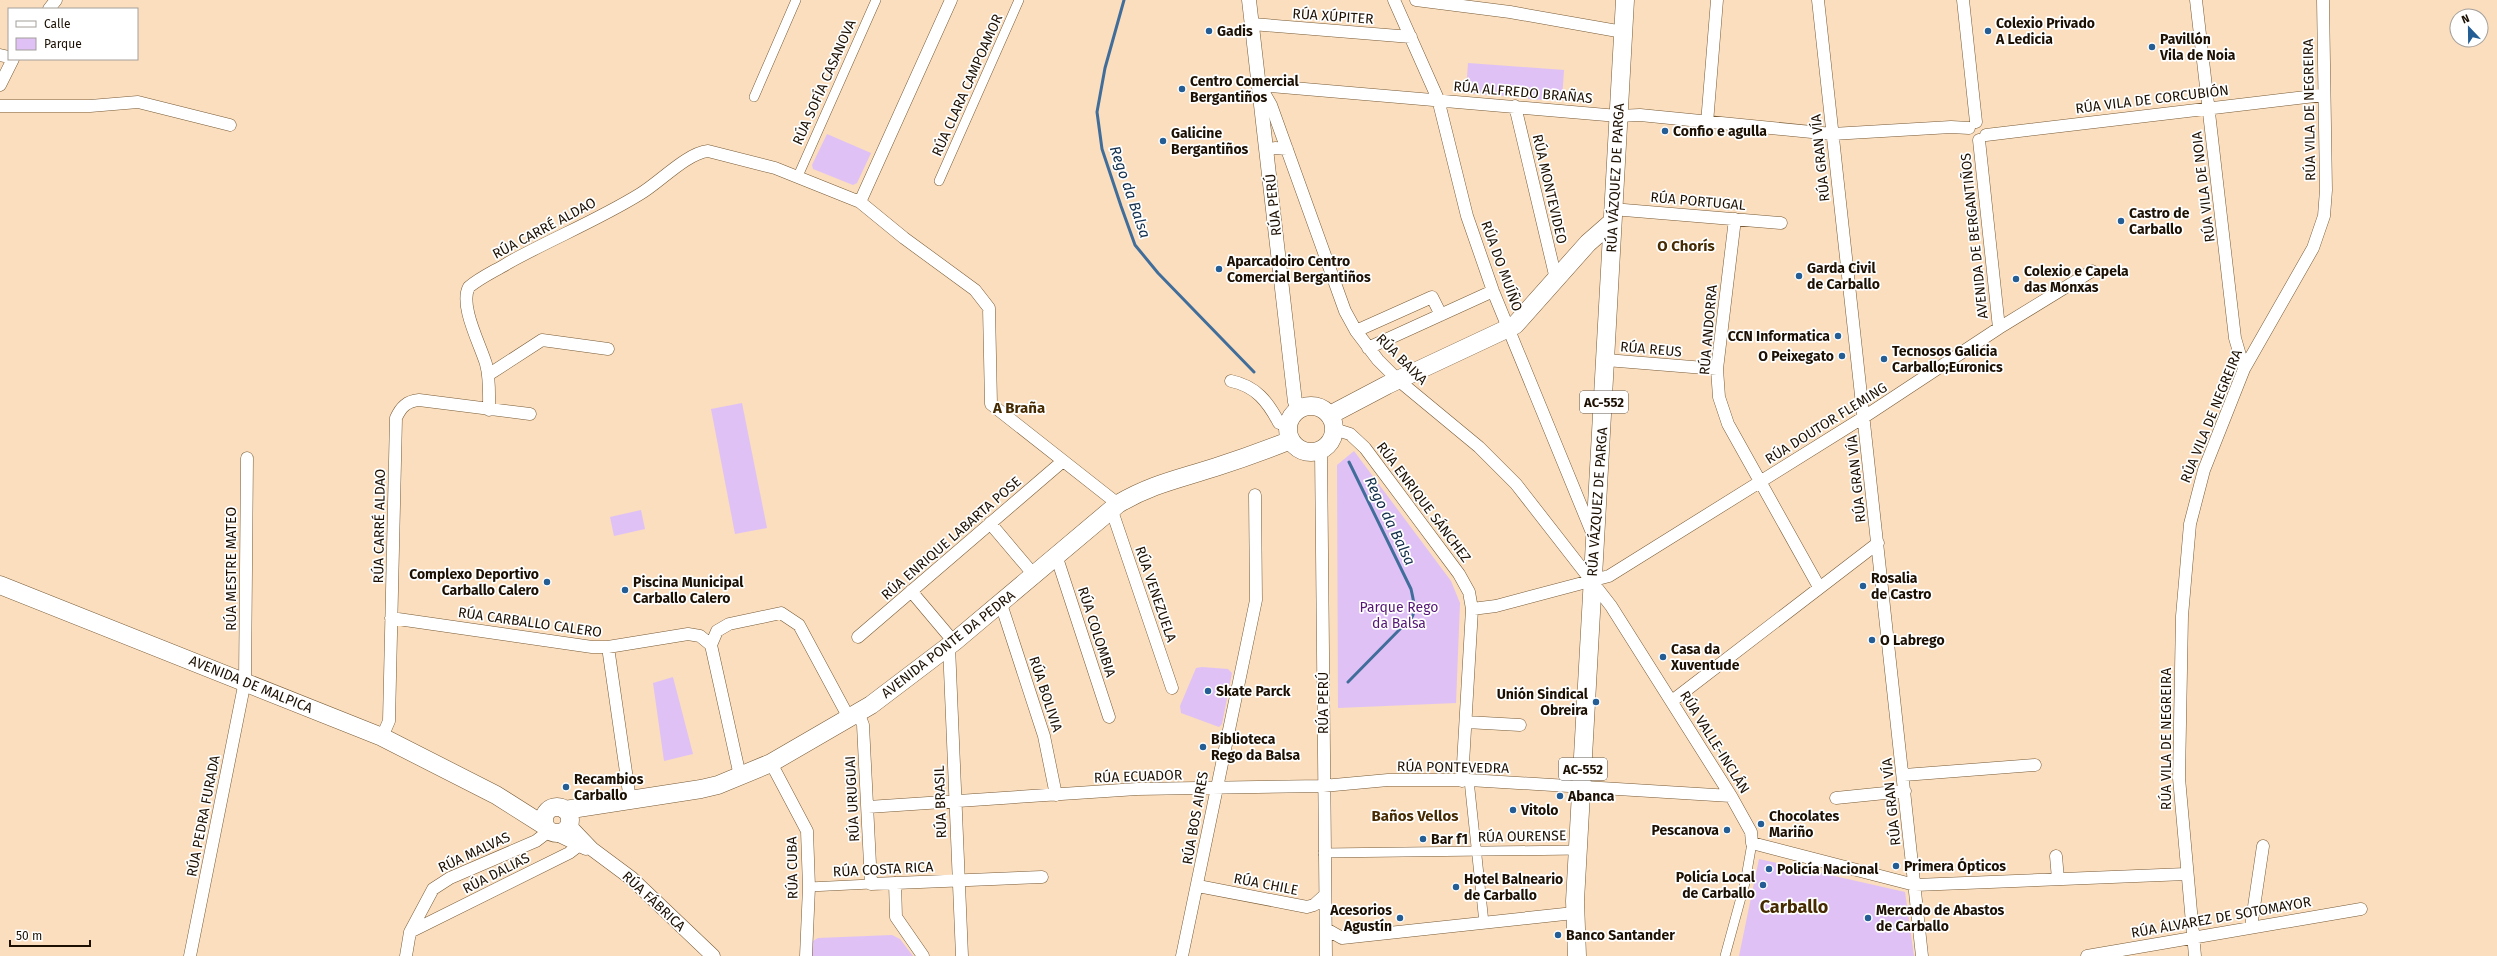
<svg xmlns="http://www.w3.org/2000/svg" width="2497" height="956" viewBox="0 0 2497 956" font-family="'Fira Sans',sans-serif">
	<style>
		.green { fill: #dfc1f6 }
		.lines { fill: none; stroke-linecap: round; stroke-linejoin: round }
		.stream { stroke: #416d9a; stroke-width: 3 }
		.pedestrian-casing { stroke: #785a35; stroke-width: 10 }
		.minor-casing { stroke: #785a35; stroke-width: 13 }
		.tertiary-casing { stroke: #785a35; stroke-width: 15 }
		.primary-casing { stroke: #785a35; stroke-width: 19 }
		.pedestrian { stroke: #fff; stroke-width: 9 }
		.minor { stroke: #fff; stroke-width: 12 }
		.tertiary { stroke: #fff; stroke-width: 14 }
		.primary { stroke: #fff; stroke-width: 18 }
		.poi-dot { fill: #235d94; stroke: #fff; stroke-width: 1.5 }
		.labels { text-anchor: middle; stroke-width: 3.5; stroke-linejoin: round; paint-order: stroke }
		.shield { fill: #fff; stroke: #60584f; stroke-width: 1 }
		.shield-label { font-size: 13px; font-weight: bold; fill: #1c1003 }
		.street-label { font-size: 14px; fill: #1c1003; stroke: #fff }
		.poi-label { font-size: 14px; font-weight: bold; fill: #1c1003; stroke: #fff; text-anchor: start }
		.park-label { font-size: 14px; fill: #551676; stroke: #fff }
		.water-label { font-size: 15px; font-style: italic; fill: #14304c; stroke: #fff }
		.neighbourhood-label { font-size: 15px; font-weight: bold; fill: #462b02; stroke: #fff }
		.district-label { font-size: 18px; font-weight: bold; fill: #462b02; stroke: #fff }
	</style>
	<rect width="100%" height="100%" fill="#fadebe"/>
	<path class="green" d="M1468,63L1564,70L1562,101L1528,99L1529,87L1506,85L1505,96L1466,93Z
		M827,134L871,153L857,183L853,185L813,169L812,165Z
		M742,403L767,528L735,534L711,409Z
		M1354,451L1451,581L1460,603L1456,703L1338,708L1337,465Z
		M641,510L645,529L614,536L610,517Z
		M1202,667L1228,669L1232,673L1222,724L1219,727L1181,713L1180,706L1196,668Z
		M673,677L693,754L664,761L653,683Z
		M1759,859L1905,892L1914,956H1739Z
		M892,935L900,939L913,956H811L813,941L818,938Z"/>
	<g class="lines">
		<path class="stream" d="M1124,0L1105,68L1097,112L1102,149L1121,206L1135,245L1158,273L1254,372
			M1348,682L1403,626C1419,617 1414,603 1411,589L1349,462"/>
		<defs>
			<path id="pedestrian" d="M754,97L796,0
				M798,176L876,0
				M939,181L1019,0
				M1469,780L1484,923
				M1323,853L1578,850
				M809,887L871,884
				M1725,956L1745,883L1752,843"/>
			<path id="minor" d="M1394,0L1438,99L1467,216L1493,291L1593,535
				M1416,0L1510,12L1623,32
				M1818,0L1922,956
				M1963,0L1976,122
				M2196,0L2235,338L2244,369
				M49,9L56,0
				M1252,24L1411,37
				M0,55L9,57
				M0,85L13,59
				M1259,85L1618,116L1640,115L1832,134L1951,127L1969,128
				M1260,86L1271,105L1345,311L1356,331L1378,360L1398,380L1479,447L1516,484L1611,606L1731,796L1751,832L1752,843L1915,885L2186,874
				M0,106H90L138,102L230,125
				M1515,106L1556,279
				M1707,123L1717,0
				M1986,135L2323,95
				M1979,140L1999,328
				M1267,150L1275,148L1287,149
				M860,202L951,0
				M1612,209L1781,223
				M1735,219L1717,369L1719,397L1728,424L1819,587
				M1356,331L1432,297L1441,315
				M1368,348L1493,291
				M1606,360L1717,369
				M488,375L542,340L608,349
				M1231,381C1256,386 1268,402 1279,423L1288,424
				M489,410C489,395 490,378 486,364C480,344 459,305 469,287C481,277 495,271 508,263C551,239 598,220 640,194C660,182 687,153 708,151L775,168L860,202L904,238L975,290L989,308L991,404L1118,504
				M1334,429L1350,434L1365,448L1459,574L1469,592L1472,609L1462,781
				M1321,450L1326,956
				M1112,511L1172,688
				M990,523L1034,575
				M1056,555L1109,717
				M911,591L954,642
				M1001,604L1044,736L1056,795
				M1472,609L1496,606L1609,576L1864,417L1999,328L2092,271
				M391,618L592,647H608L688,634L700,636L711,645
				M858,637L1063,461
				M711,645L717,631L729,624L781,613L799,625L849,718
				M711,645L740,776
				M949,646L962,956
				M608,647L630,800
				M1672,701L1878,543
				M858,712L863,725L871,884L1042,877
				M1466,722L1520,725
				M382,737L389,721L396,418C401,407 407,401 419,400L530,414
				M771,763L807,831L809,887L806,956
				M1904,775L2035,765
				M1836,798L1905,791
				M868,807L1137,789L1323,786L1388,780H1469L1731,796
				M2056,856L2058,879
				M895,883L896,917L923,956
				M1198,886L1307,907L1314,905L1325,895
				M2251,927L2263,846
				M1326,929L1342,938L1574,913
				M410,932L569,853L578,846
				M190,956L245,681L247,458
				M406,956L410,932L433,889L450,878L536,841L549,831
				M1182,956L1256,600L1255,495
				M2087,956L2361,909
				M2195,956L2179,778L2182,616L2190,524L2204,470L2244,369L2313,248L2324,216L2326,190L2323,0"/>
			<path id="tertiary" d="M1249,0L1295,402L1302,407
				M569,825L592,849L631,878L713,956
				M555,833L586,848"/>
			<path id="primary" d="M1288 429a23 23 0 1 1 46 0a23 23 0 1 1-46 0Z
				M1330,415L1387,385L1515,325L1588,243L1612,222
				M0,585L382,737L496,795L545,826
				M544 820a13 13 0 1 1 26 0a13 13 0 1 1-26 0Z
				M565,810L701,789L718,785L771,763L871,705L954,642L1118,504C1152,484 1179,479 1216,467C1241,459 1266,450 1291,440
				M1577,956L1575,901L1625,0"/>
		</defs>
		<use href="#pedestrian" class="pedestrian-casing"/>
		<use href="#minor" class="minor-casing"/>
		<use href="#tertiary" class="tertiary-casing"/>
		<use href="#primary" class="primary-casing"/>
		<use href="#pedestrian" class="pedestrian"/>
		<use href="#minor" class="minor"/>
		<use href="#tertiary" class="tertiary"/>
		<use href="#primary" class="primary"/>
	</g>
	<g class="poi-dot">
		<circle cx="1209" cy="31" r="4"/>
		<circle cx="1988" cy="31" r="4"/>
		<circle cx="2152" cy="47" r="4"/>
		<circle cx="1182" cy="89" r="4"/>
		<circle cx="1665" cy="131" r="4"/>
		<circle cx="1163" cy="141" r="4"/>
		<circle cx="2121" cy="221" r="4"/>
		<circle cx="1219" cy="269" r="4"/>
		<circle cx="1799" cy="276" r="4"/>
		<circle cx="2016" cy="279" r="4"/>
		<circle cx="1838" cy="336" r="4"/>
		<circle cx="1842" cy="356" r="4"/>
		<circle cx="1884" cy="359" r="4"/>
		<circle cx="547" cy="582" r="4"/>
		<circle cx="1863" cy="586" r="4"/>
		<circle cx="625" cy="590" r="4"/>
		<circle cx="1872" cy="640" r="4"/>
		<circle cx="1663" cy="657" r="4"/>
		<circle cx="1208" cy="691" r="4"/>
		<circle cx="1596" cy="702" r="4"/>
		<circle cx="1203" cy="747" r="4"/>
		<circle cx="566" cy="787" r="4"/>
		<circle cx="1560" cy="796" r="4"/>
		<circle cx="1513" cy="810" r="4"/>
		<circle cx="1761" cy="824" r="4"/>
		<circle cx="1727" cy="830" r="4"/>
		<circle cx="1423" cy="839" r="4"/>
		<circle cx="1896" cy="866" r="4"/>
		<circle cx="1769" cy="869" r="4"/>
		<circle cx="1763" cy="885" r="4"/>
		<circle cx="1456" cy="887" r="4"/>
		<circle cx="1400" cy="918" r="4"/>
		<circle cx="1868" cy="918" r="4"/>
		<circle cx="1558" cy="935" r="4"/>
	</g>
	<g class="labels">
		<g class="shield">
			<rect x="1580" y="391" width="48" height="22" rx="3"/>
			<rect x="1559" y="758" width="48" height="22" rx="3"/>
		</g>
		<g class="shield-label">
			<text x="1604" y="407">AC-552</text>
			<text x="1583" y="774">AC-552</text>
		</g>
		<g class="street-label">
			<text transform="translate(1333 16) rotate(4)" y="5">RÚA XÚPITER</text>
			<text transform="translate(824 82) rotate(-66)" y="5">RÚA SOFÍA CASANOVA</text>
			<text transform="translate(967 85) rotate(-66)" y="5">RÚA CLARA CAMPOAMOR</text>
			<text transform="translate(1523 92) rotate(5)" y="5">RÚA ALFREDO BRAÑAS</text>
			<text transform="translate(2152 99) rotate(-7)" y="5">RÚA VILA DE CORCUBIÓN</text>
			<text transform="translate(2309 110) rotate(-91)" y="5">RÚA VILA DE NEGREIRA</text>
			<text transform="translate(1820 158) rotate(-96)" y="5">RÚA GRAN VÍA</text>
			<text transform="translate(1615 178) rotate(-87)" y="5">RÚA VÁZQUEZ DE PARGA</text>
			<text transform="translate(2203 187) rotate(-97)" y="5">RÚA VILA DE NOIA</text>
			<text transform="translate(1550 189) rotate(77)" y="5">RÚA MONTEVIDEO</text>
			<text transform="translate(1698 201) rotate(5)" y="5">RÚA PORTUGAL</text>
			<text transform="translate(1273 205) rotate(-96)" y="5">RÚA PERÚ</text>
			<text transform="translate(544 228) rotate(-28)" y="5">RÚA CARRÉ ALDAO</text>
			<text transform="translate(1974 236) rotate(-96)" y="5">AVENIDA DE BERGANTIÑOS</text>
			<text transform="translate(1502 266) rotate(70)" y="5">RÚA DO MUÍÑO</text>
			<text transform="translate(1708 330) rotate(-85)" y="5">RÚA ANDORRA</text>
			<text transform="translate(1651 349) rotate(5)" y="5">RÚA REUS</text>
			<text transform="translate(1402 359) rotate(45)" y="5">RÚA BAIXA</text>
			<text transform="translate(2211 416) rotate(-68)" y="5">RÚA VILA DE NEGREIRA</text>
			<text transform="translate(1826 423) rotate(-32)" y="5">RÚA DOUTOR FLEMING</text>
			<text transform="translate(1856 479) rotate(-96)" y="5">RÚA GRAN VÍA</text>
			<text transform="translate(1424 502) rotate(53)" y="5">RÚA ENRIQUE SÁNCHEZ</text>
			<text transform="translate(1597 502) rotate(-86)" y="5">RÚA VÁZQUEZ DE PARGA</text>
			<text transform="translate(379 526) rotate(-89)" y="5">RÚA CARRÉ ALDAO</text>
			<text transform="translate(951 538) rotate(-41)" y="5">RÚA ENRIQUE LABARTA POSE</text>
			<text transform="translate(231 569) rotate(-90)" y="5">RÚA MESTRE MATEO</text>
			<text transform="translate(1156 594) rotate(71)" y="5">RÚA VENEZUELA</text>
			<text transform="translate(530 622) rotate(8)" y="5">RÚA CARBALLO CALERO</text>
			<text transform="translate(1097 632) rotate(72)" y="5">RÚA COLOMBIA</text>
			<text transform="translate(948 644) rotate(-38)" y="5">AVENIDA PONTE DA PEDRA</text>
			<text transform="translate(251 684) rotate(22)" y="5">AVENIDA DE MALPICA</text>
			<text transform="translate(1046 694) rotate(72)" y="5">RÚA BOLIVIA</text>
			<text transform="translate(1323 703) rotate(-90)" y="5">RÚA PERÚ</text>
			<text transform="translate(2166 739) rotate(-90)" y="5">RÚA VILA DE NEGREIRA</text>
			<text transform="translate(1715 742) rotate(58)" y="5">RÚA VALLE-INCLÁN</text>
			<text transform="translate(1453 767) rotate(1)" y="5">RÚA PONTEVEDRA</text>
			<text transform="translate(1138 776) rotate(-2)" y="5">RÚA ECUADOR</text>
			<text transform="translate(852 799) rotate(-93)" y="5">RÚA URUGUAI</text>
			<text transform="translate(940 802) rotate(-92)" y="5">RÚA BRASIL</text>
			<text transform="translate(1891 802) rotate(-96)" y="5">RÚA GRAN VÍA</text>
			<text transform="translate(203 816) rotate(-79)" y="5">RÚA PEDRA FURADA</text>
			<text transform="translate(1195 818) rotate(-80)" y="5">RÚA BOS AIRES</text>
			<text transform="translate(1522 836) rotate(-1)" y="5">RÚA OURENSE</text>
			<text transform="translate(474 852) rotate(-25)" y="5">RÚA MALVAS</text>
			<text transform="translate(792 868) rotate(-91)" y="5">RÚA CUBA</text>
			<text transform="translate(883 869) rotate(-3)" y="5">RÚA COSTA RICA</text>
			<text transform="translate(496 873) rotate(-27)" y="5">RÚA DALIAS</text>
			<text transform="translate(1266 884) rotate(11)" y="5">RÚA CHILE</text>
			<text transform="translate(654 901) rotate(43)" y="5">RÚA FÁBRICA</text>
			<text transform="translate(2221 917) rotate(-10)" y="5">RÚA ÁLVAREZ DE SOTOMAYOR</text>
		</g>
		<g class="poi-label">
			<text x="1996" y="28">Colexio Privado<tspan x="1996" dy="16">A Ledicia</tspan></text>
			<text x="1217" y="36">Gadis</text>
			<text x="2160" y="44">Pavillón<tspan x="2160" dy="16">Vila de Noia</tspan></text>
			<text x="1190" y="86">Centro Comercial<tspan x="1190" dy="16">Bergantiños</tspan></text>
			<text x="1673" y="136">Confio e agulla</text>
			<text x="1171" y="138">Galicine<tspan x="1171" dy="16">Bergantiños</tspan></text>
			<text x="2129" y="218">Castro de<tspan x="2129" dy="16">Carballo</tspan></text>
			<text x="1227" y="266">Aparcadoiro Centro<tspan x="1227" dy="16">Comercial Bergantiños</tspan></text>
			<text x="1807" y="273">Garda Civil<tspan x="1807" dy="16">de Carballo</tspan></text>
			<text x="2024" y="276">Colexio e Capela<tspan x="2024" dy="16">das Monxas</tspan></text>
			<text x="1830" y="341" text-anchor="end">CCN Informatica</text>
			<text x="1892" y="356">Tecnosos Galicia<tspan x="1892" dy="16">Carballo;Euronics</tspan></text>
			<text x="1834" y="361" text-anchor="end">O Peixegato</text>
			<text x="539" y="579" text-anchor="end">Complexo Deportivo<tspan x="539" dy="16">Carballo Calero</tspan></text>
			<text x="1871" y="583">Rosalia<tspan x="1871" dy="16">de Castro</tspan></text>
			<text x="633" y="587">Piscina Municipal<tspan x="633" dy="16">Carballo Calero</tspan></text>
			<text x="1880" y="645">O Labrego</text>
			<text x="1671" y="654">Casa da<tspan x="1671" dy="16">Xuventude</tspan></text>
			<text x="1216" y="696">Skate Parck</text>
			<text x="1588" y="699" text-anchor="end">Unión Sindical<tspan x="1588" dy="16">Obreira</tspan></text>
			<text x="1211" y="744">Biblioteca<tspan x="1211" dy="16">Rego da Balsa</tspan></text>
			<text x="574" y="784">Recambios<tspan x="574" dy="16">Carballo</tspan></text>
			<text x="1568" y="801">Abanca</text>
			<text x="1521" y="815">Vitolo</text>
			<text x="1769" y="821">Chocolates<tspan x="1769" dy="16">Mariño</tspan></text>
			<text x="1719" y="835" text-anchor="end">Pescanova</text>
			<text x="1431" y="844">Bar f1</text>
			<text x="1904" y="871">Primera Ópticos</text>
			<text x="1777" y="874">Policía Nacional</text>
			<text x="1755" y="882" text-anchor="end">Policía Local<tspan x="1755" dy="16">de Carballo</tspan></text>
			<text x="1464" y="884">Hotel Balneario<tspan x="1464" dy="16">de Carballo</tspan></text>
			<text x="1392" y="915" text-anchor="end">Acesorios<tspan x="1392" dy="16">Agustín</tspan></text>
			<text x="1876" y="915">Mercado de Abastos<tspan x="1876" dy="16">de Carballo</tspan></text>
			<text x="1566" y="940">Banco Santander</text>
		</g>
		<g class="park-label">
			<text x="1399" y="612">Parque Rego<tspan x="1399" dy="16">da Balsa</tspan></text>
		</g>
		<g class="water-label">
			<text transform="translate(1130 192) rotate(71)" y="5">Rego da Balsa</text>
			<text transform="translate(1390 521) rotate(64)" y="5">Rego da Balsa</text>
		</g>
		<g class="neighbourhood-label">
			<text x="1686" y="251">O Chorís</text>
			<text x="1019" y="413">A Braña</text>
			<text x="1415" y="821">Baños Vellos</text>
		</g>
		<g class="district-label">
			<text x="1794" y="913">Carballo</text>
		</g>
	</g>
	<rect x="8" y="8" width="130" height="52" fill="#ffffff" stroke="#a49f9a"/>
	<rect x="16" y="21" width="20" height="6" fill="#ffffff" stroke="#a49f9a"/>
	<text x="44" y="28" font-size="12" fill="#1c1003">Calle</text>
	<rect x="16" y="38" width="20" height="12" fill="#dfc1f6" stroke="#a49f9a"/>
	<text x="44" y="48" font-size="12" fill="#1c1003">Parque</text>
	<g transform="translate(2469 28) rotate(338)"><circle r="19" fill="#ffffff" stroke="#a49f9a"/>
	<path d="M0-3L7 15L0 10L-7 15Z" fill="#235d94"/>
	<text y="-6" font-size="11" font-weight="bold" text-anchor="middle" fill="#1c1003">N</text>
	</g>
	<path d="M10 940v6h80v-6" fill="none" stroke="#1c1003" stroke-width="2"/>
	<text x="16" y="940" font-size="12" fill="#1c1003" stroke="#ffffff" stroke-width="3" paint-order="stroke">50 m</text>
</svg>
